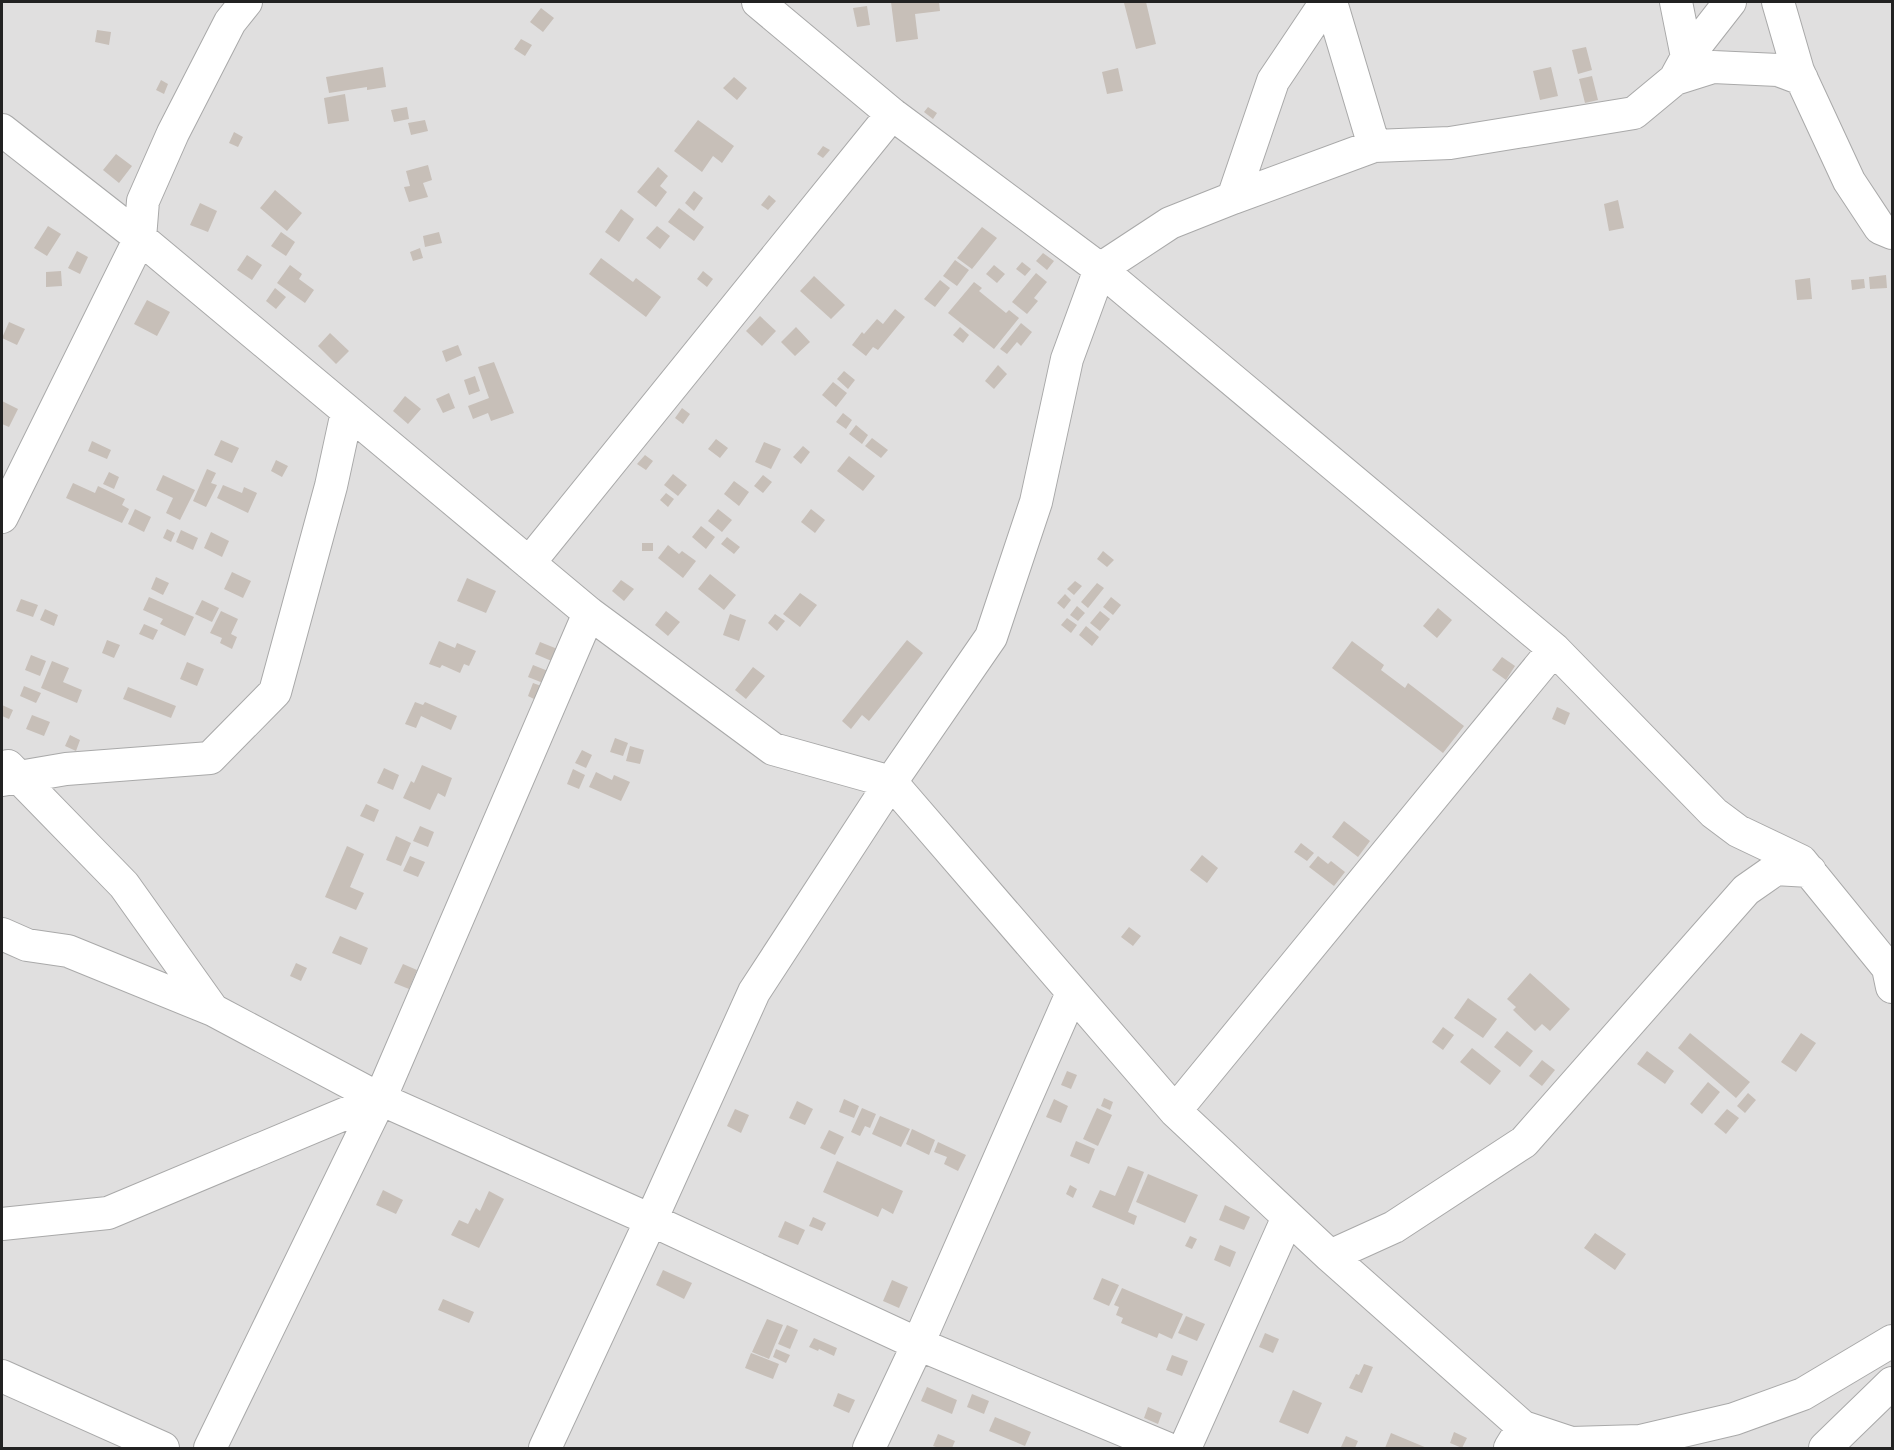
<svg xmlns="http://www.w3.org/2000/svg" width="1894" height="1450" viewBox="0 0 1894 1450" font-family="Roboto,sans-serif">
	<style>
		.residential { fill: #e0dfdf }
		.building { fill: #c7bfb8 }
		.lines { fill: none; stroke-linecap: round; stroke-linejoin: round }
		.minor-casing { stroke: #a9a9a9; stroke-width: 34 }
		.minor { stroke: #fff; stroke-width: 32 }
	</style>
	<rect width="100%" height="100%" fill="#f2efe9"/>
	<path class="residential" d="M2,2H1892V1448H2Z"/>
	<path class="building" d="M891,2H939L940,11L915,14L918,39L896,42Z
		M1132,2H1146L1156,44L1136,49L1124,3Z
		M867,6L870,25L857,27L853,8Z
		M541,8L554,18L543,32L530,22Z
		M97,30L111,32L109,45L95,42Z
		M521,39L532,45L525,56L514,49Z
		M1586,47L1592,70L1578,74L1572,50Z
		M383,67L386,87L367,90V87L329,93L326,77Z
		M1551,67L1558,96L1540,100L1533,71Z
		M1118,68L1123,91L1107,94L1102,72Z
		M1592,76L1598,100L1585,103L1579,79Z
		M734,77L747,88L737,100L723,88Z
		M161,80L168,84L164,94L156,90Z
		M345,94L349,121L328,124L324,98Z
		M407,107L409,119L394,122L391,110Z
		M928,107L937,113L933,119L924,112Z
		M425,120L428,131L411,135L408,123Z
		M698,120L734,146L722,163L713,156L702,172L674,151Z
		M234,132L243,137L238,147L229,143Z
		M823,146L830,150L823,158L817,154Z
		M116,154L132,166L119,183L103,170Z
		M428,165L432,180L423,183L428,197L409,202L404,187L410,186L406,171Z
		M658,167L668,176L660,186L667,192L656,207L637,192Z
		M275,190L302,213L287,231L260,208Z
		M694,191L703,198L694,211L685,203Z
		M769,195L776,201L768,210L761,205Z
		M1618,200L1624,228L1609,231L1604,204Z
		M200,203L217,211L208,232L190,225Z
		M679,208L704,227L694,241L668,222Z
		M621,209L634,219L619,242L605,232Z
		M48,226L61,234L47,256L34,248Z
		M657,226L670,236L660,249L646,238Z
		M982,227L997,238L972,269L957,258Z
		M281,232L295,242L286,256L271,246Z
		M439,232L442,243L425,247L423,236Z
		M420,248L423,258L413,261L410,252Z
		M77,251L88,257L80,274L68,268Z
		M1043,253L1054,261L1047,270L1036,261Z
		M247,255L262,265L252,280L237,270Z
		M601,258L633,282L636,278L661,297L646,317L589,274Z
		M955,260L969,270L957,286L943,276Z
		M1022,262L1031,269L1025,276L1016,269Z
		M290,265L302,274L299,279L314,290L305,303L277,283Z
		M994,265L1005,274L997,283L986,274Z
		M61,271L62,286L46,287V272Z
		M703,271L713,279L707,287L697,279Z
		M1036,273L1047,282L1034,298L1038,301L1027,314L1012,302Z
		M1886,275L1887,288L1870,289L1869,277Z
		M814,276L845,305L831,319L800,291Z
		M1810,278L1812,299L1797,300L1795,280Z
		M1864,279L1865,288L1852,290L1851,280Z
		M940,280L950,288L935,307L924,299Z
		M974,282L982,288L979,291L1006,313L1009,310L1019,318L994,349L948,313Z
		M275,288L286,297L276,309L266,301Z
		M147,300L170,312L157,336L134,324Z
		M895,309L905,317L878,350L873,347L866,356L852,345L862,332L864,334L877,319L883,324Z
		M760,316L776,331L762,346L746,331Z
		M9,322L25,329L17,345L2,338Z
		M1021,323L1032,332L1021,346L1017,342L1007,354L1000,349Z
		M796,327L810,342L795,356L781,342Z
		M960,327L969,335L963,343L953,335Z
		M330,333L349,351L336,364L318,346Z
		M458,345L462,355L446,362L442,351Z
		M494,362L514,413L491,421L488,413L473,419L468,406L489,398L478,367Z
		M998,365L1007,374L994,389L985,381Z
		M844,371L855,380L848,389L837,379Z
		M475,376L480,391L469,395L464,380Z
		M833,382L847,393L836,407L822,395Z
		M449,393L455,408L443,413L436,399Z
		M405,396L421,409L408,424L393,411Z
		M2,401L18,409L9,427L2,424Z
		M682,408L690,414L683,424L675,418Z
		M843,413L852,420L846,429L836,422Z
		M856,425L868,435L862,444L849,434Z
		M872,438L888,450L881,458L865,446Z
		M716,439L728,448L720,458L708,449Z
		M221,440L239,448L232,463L214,455Z
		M92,441L111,450L107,459L88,451Z
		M764,442L781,449L771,469L755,462Z
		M803,446L810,452L801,464L793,457Z
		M645,455L653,461L646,470L637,464Z
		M849,456L875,476L863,491L837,471Z
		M276,460L288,466L282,477L271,471Z
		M207,469L216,473L211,483L217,485L206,507L193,501Z
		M109,472L119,477L114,489L103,484Z
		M673,474L687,485L678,496L664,485Z
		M163,475L195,490L180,520L166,513L173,498L156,490Z
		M763,475L772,482L763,493L754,486Z
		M734,481L749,492L739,506L724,494Z
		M73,483L95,493L98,486L125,499L122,505L129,509L122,523L66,498Z
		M223,485L242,493L244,487L257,493L248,513L217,498Z
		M666,493L674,499L668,507L660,500Z
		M135,509L151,517L144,532L128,524Z
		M718,509L732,520L722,532L708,521Z
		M811,509L825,520L815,533L801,522Z
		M701,526L715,537L706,549L692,537Z
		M167,529L175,533L171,542L163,538Z
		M181,530L198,538L193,550L176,542Z
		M211,532L229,541L222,557L204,548Z
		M727,537L740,547L734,554L721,544Z
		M642,543H653V551H642Z
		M668,545L679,554L682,551L696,561L683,578L658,558Z
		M1103,551L1114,560L1107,567L1097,559Z
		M232,572L251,581L243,598L224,589Z
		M710,574L736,595L724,610L698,589Z
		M156,577L169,583L163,595L151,589Z
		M467,578L496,591L486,613L457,601Z
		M621,580L634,589L624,601L612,591Z
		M1075,581L1082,586L1074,595L1067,589Z
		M1097,583L1104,588L1088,608L1081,602Z
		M800,593L817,605L800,627L783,614Z
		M1065,594L1071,600L1064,609L1057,603Z
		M149,597L194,617L185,636L160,624L163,619L143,610Z
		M1111,597L1121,605L1113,615L1103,607Z
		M21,599L38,605L33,617L16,611Z
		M202,600L219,608L212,622L195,614Z
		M1077,606L1085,613L1078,621L1070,615Z
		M1438,608L1452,620L1437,638L1423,626Z
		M45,609L58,615L54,626L40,620Z
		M221,611L238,619L231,634L237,637L232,649L220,643L222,638L210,633Z
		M666,611L680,622L668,636L655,625Z
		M1100,611L1110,619L1100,631L1090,623Z
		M730,614L746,620L739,641L723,635Z
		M775,614L785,621L777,631L768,623Z
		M1067,618L1077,625L1071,633L1061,625Z
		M144,624L158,630L153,640L139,634Z
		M1086,626L1099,637L1092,646L1079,635Z
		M107,640L120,645L114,658L102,653Z
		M907,640L923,653L869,721L862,715L851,729L842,721Z
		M439,641L455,648L457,643L476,651L469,666L464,664L460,673L442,665L440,668L429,664Z
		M1352,641L1384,665L1381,670L1405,688L1408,683L1464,726L1443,753L1332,668Z
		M540,642L560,650L554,662L535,654Z
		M31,655L46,661L40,676L25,670Z
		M1502,657L1515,666L1506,680L1492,670Z
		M52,661L69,668L63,682L82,690L77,703L41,688Z
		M187,662L204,669L197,686L180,679Z
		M533,665L548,671L543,683L528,677Z
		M753,667L765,676L746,699L735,690Z
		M533,683L544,687L538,701L528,696Z
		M24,686L41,693L36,703L20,696Z
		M128,687L176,706L171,718L123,699Z
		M415,702L423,705L425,702L457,716L451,730L421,716L416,728L405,724Z
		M2,705L13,710L9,719L2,716Z
		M1557,707L1570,713L1565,725L1552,719Z
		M32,715L50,722L44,736L26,729Z
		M70,735L80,740L76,751L65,746Z
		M615,738L628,743L623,756L610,752Z
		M630,746L644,750L640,764L626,761Z
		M582,750L592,755L586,768L575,763Z
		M422,765L452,778L445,797L438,793L430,810L403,798L411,781L414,783Z
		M384,768L399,775L393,790L377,783Z
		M573,769L585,775L579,789L567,784Z
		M596,772L612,780L614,775L630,782L621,801L589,787Z
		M366,804L379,810L374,822L360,816Z
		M1344,821L1370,841L1358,857L1332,837Z
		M420,826L434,832L428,847L413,841Z
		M396,836L411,843L401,866L386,860Z
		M1301,843L1314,853L1307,861L1294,852Z
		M347,846L364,854L350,887L364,893L356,910L325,897Z
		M1202,855L1218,868L1207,883L1190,870Z
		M410,856L425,862L418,877L403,871Z
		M1318,856L1328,864L1331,861L1345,872L1334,886L1309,867Z
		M1129,927L1141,936L1133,946L1121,937Z
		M340,936L368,948L361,965L332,953Z
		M296,963L307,968L301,981L290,976Z
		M403,964L417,970L409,989L394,983Z
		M1530,973L1570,1009L1550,1031L1542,1024L1535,1031L1513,1010L1516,1007L1507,999Z
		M1468,998L1497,1019L1483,1038L1454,1018Z
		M1443,1027L1454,1035L1443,1050L1432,1042Z
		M1507,1031L1533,1051L1520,1067L1494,1047Z
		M1690,1033L1750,1082L1736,1098L1678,1048Z
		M1801,1033L1816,1043L1796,1072L1781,1062Z
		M1472,1048L1501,1071L1490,1085L1460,1062Z
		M1647,1051L1674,1071L1665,1084L1637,1064Z
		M1542,1060L1555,1070L1542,1086L1529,1076Z
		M1067,1071L1077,1075L1071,1089L1061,1085Z
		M1708,1082L1720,1092L1702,1114L1690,1104Z
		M1748,1093L1756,1100L1745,1113L1737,1106Z
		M1104,1098L1113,1102L1110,1110L1101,1106Z
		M844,1099L859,1106L854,1118L839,1112Z
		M1054,1099L1068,1106L1061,1123L1046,1117Z
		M797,1101L813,1109L805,1125L789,1118Z
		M862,1108L876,1114L870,1128L865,1126L860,1136L851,1132Z
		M1097,1108L1112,1115L1098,1146L1083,1139Z
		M735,1109L749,1115L741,1133L727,1126Z
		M1727,1109L1739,1118L1726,1134L1714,1124Z
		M880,1116L910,1129L901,1147L872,1134Z
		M912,1129L935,1140L929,1155L906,1144Z
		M829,1130L844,1137L835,1155L820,1148Z
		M1076,1141L1095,1149L1089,1164L1070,1156Z
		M938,1142L966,1155L958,1171L944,1164L947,1157L934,1152Z
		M837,1161L903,1191L893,1214L882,1208L878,1217L823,1192Z
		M1128,1166L1144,1172L1128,1212L1137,1216L1134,1225L1092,1207L1100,1190L1115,1196Z
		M1148,1174L1198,1195L1185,1223L1136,1202Z
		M1070,1185L1077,1189L1073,1198L1066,1194Z
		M383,1190L403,1200L396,1214L376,1205Z
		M489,1191L504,1199L479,1248L451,1235L459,1220L468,1224L476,1208L480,1211Z
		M1225,1205L1250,1217L1244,1230L1219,1220Z
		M813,1217L826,1223L822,1231L809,1226Z
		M785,1221L805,1230L798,1245L778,1237Z
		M1595,1233L1626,1254L1615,1270L1584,1248Z
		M1190,1236L1197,1239L1192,1249L1185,1246Z
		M1220,1245L1236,1252L1230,1267L1214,1260Z
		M663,1270L692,1283L684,1299L656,1285Z
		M1102,1278L1119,1285L1109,1306L1093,1299Z
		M892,1280L908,1287L899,1308L883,1301Z
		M1122,1288L1183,1314L1172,1339L1159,1333L1157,1338L1121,1323L1123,1318L1116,1315L1119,1307L1114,1305Z
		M443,1299L474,1312L469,1323L438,1310Z
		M1186,1316L1205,1324L1197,1341L1178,1333Z
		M767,1319L783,1325L769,1359L752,1352Z
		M787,1325L798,1330L790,1349L778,1344Z
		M1265,1333L1279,1339L1273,1353L1259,1347Z
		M814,1338L837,1348L834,1356L819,1349L818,1351L809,1347Z
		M776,1349L790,1355L786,1363L773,1357Z
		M751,1353L779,1364L773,1379L745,1368Z
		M1172,1355L1188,1361L1182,1376L1166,1370Z
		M1364,1364L1373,1367L1362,1393L1349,1388L1356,1374L1359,1375Z
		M927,1387L957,1400L952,1414L921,1401Z
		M1293,1390L1322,1403L1308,1434L1279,1422Z
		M838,1393L855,1400L849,1413L833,1406Z
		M972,1394L989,1401L984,1414L967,1407Z
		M1148,1407L1162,1413L1158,1424L1144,1418Z
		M995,1417L1031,1432L1025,1446L989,1431Z
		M1454,1432L1467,1438L1462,1448L1450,1443Z
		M1391,1433L1427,1448H1385Z
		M938,1434L955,1441L952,1448H939L933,1446Z
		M1346,1436L1358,1441L1355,1448L1341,1447Z"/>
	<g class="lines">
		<defs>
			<path id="minor" d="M758,2L892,114L1100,269L1554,649L1714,813L1738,831L1801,861L1888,968L1892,987
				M1331,2L1374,146
				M1778,2L1798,71L1849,181L1880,228L1892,233
				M1687,57L1730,2
				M1675,79L1713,67L1778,70L1802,79
				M2,130L140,238L589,613L773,749L891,782L1175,1111L1330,1256L1523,1427L1566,1448
				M1233,198L1273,81L1326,2
				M2,517L140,238L143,201L173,133L230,22L246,2
				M529,563L892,114
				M8,766L124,885L213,1010
				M2,780L66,769L210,758L275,692L331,486L347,412
				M2,934L27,945L68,951L213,1010L380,1099L651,1220L918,1344L1166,1448
				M1175,1111L1554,649
				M2,1224L108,1213L380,1099
				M1330,1256L1394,1227L1524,1142L1746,890L1776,869L1810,871
				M2,1376L163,1448
				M210,1448L380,1099L589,613
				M545,1448L651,1220L754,992L891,782L991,637L1036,502L1067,359L1100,269L1170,223L1233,198L1374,146L1450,143L1634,113L1675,79L1687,57L1676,2
				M869,1448L918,1344L1072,993
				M1185,1448L1288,1217
				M1510,1448L1523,1427L1571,1443L1640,1441L1734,1419L1803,1394L1892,1341
				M1825,1448L1892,1383"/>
		</defs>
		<use href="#minor" class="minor-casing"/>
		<use href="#minor" class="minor"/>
	</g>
	<rect width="1894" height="1450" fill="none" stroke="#222222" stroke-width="6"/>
</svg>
